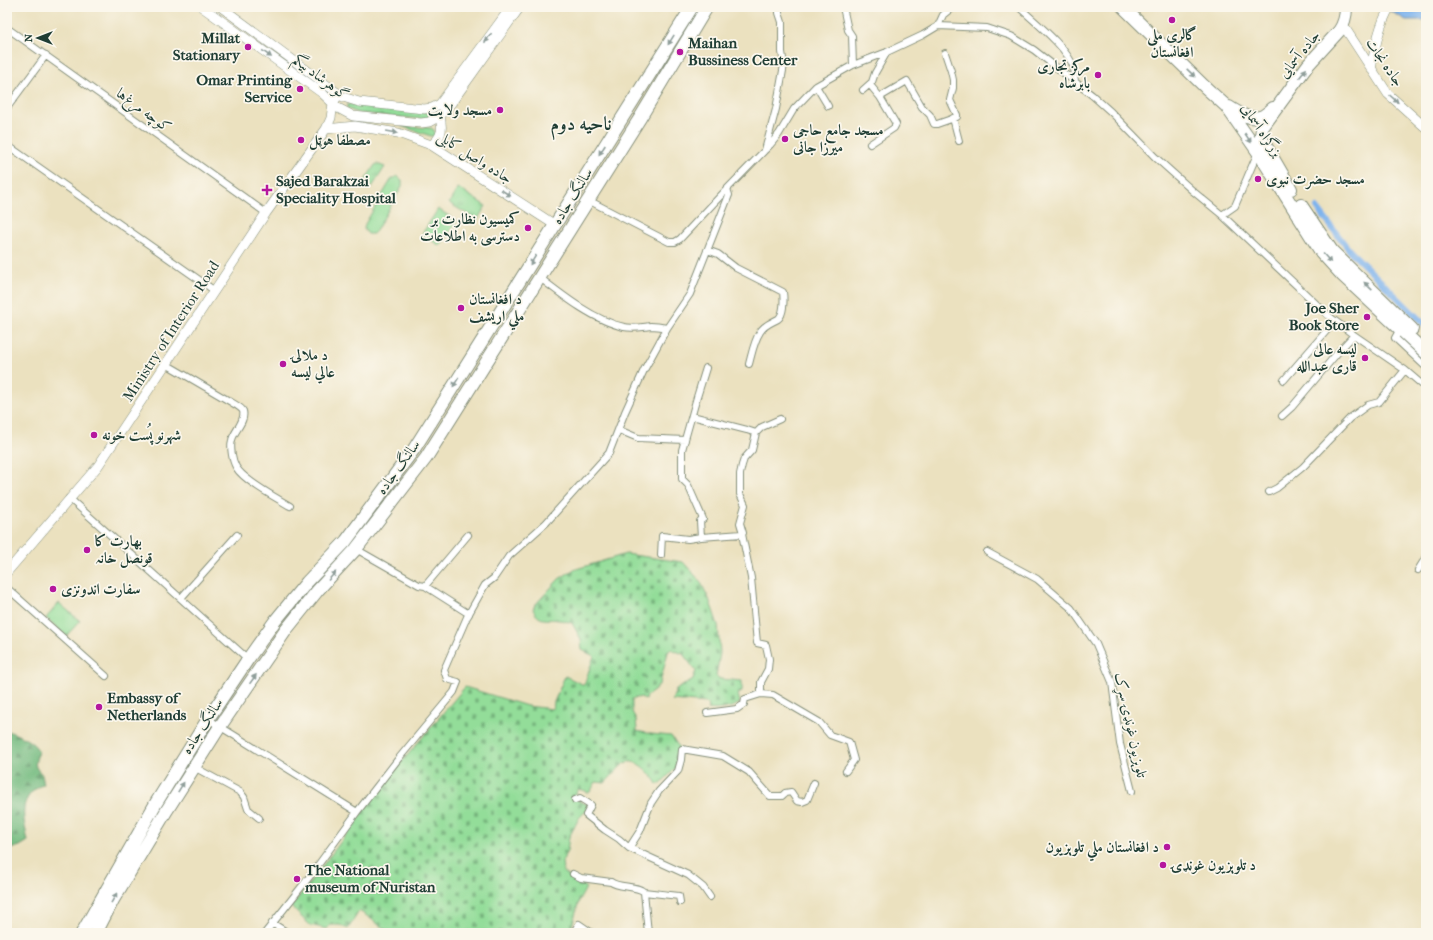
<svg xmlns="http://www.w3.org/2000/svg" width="1433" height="940" viewBox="0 0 1433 940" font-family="'IM FELL French Canon',Amiri,serif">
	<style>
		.green { fill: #93dd99; stroke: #598d66 }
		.forest { fill: url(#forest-firs); stroke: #4a7c5a }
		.cemetery { fill: url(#cemetery-stones); stroke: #598d66 }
		.park { fill: url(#park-tufts); stroke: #598d66 }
		.water { fill: #7fb4ed; stroke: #4f7890 }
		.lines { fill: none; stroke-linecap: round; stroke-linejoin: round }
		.canal { stroke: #7fb4ed; stroke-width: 6 }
		.street-casing { stroke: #858f7a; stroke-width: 8 }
		.secondary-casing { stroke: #858f7a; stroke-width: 10 }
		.highway-casing { stroke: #858f7a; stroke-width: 14 }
		.street { stroke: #fff; stroke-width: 6 }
		.secondary { stroke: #fff; stroke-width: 9 }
		.highway { stroke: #fff; stroke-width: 12 }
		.oneway { fill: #8f9e9a }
		.poi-dot { fill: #b5179e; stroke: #fbf7ec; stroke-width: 1.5 }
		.labels { text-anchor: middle; stroke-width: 3.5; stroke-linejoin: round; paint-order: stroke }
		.poi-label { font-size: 15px; font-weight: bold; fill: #1f3d34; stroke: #fbf7ec; text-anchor: start }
		.street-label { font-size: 15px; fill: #1f3d34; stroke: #fbf7ec }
		.district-label { font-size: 19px; font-weight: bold; fill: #1f3d34; stroke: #fbf7ec }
	</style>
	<defs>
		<pattern id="forest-firs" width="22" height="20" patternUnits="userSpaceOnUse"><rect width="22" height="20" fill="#76bc81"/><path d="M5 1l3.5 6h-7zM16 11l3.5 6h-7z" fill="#609a6a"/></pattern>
		<pattern id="cemetery-stones" width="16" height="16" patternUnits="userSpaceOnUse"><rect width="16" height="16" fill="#93dd99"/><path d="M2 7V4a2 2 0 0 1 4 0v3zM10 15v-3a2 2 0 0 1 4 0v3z" fill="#77b47e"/></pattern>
		<pattern id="park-tufts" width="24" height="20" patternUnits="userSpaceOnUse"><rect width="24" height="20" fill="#93dd99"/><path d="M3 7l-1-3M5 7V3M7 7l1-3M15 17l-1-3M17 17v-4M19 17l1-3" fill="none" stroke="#77b47e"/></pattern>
	</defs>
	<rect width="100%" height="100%" fill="#fbf7ec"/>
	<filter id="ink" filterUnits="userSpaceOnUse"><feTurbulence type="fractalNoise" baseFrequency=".025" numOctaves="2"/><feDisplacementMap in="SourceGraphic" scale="8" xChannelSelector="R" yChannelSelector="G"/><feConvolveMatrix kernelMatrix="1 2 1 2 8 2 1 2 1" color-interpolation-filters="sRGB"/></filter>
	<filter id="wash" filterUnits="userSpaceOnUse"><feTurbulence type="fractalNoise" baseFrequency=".012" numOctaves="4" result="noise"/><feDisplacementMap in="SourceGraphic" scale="16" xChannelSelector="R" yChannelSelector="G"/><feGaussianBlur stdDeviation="0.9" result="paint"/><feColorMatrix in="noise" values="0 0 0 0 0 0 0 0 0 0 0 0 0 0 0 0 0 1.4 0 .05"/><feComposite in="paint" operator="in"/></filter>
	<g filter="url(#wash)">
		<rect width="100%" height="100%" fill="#ebe1bf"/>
		<path class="green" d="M349,104L430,113L431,116L421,119L357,113L347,108V105Z
			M401,126L431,128L434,130L435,135V136H431Z
			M397,176L402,180V186L376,231L373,234H368L364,229L365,224L391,180Z
			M59,603L80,621L66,636L46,618Z"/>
		<path class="forest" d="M7,731C15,733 38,743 38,752C38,757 34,761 36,767C37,770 41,772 42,775C43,778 43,782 44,784C17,797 23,817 28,841L20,846L11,849L7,848Z"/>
		<path class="cemetery" d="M626,554L683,562L700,581L709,599L718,625L720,653L716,676L720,679L742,681V692L738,694L740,703C731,708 718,711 708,709L707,703L672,700L676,690L693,679L696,671L683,654L671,649L668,652L660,683L655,690L647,696L646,700L641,697L632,699V712L636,719L637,731L651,734L671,736L679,747L675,769L661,783L657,784C652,775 637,757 625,763C620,766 610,778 605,783L596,782L590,792L587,793L586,791L578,789L574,798L588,805V809L579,818L569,837L567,851L562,862L563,871L566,875L581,881L586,887C584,893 581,896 579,901C575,912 575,923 568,933H390L367,916L359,911L348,929L340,925H330L327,929L310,925L291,907L346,835L378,790L465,687L527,706L553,709L554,702L565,676L584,685L594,656L582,650L581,639L572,623C568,622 563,620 559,620C546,618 539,623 533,609L535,605L559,579L573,570Z"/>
		<path class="park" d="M377,164L385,167L372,187L366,183V179L375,165Z
			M458,188L486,206L477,220L449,203Z
			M438,209L457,221L440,246L422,234Z"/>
		<path class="water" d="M1383,7H1426V20H1406Z"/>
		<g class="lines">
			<path class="canal" d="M1317,208L1350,251L1426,326"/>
		</g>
	</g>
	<g filter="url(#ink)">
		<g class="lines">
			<defs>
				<path id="street" d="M843,7L848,30L852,36L853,65
					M1019,7C1035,22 1067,47 1074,68C1075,72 1074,77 1075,81
					M938,26L943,15L953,7
					M7,28L266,213
					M870,85L880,97L896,124L894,128L870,144
					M816,86L828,106
					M863,90L872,82L875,73L887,52
					M880,97L907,81L922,107L930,115L934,124H937L957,117V115L950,100L953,88V80L951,71L945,53
					M7,108L46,55
					M953,118L959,141
					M7,145L215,291
					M765,150L776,109L784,65L782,52V22L779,13V7
					M588,200L669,242H675L680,239L727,189L770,145L779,134L794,109L816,86L853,65L887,52L923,35L938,26L987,28L1011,36L1034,50L1092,95L1111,112L1155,157L1194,192L1222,215L1331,318L1354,335L1405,370L1426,388
					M1222,215L1235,206L1258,152
					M707,250L718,254L736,268L783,292C784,299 784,315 778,319C771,323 765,324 760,332C754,341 752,353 749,364
					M539,277C562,295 595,321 624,327C633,329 642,327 651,326C656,326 662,327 667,328
					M1400,329L1395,338L1426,367
					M166,364L231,402C234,404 241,407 243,411C246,421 234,431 232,440C230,447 232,460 236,467C243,480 276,498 290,506
					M1284,380L1335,321
					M692,416L747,430L756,433
					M1282,416L1292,407L1339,351L1354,335
					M619,430L638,438L685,440
					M1269,492L1277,488L1303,467L1350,418L1368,405L1379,402L1405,370
					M69,498L248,659
					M701,537L700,521L703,519L688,485L682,479V450L697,397L706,368
					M356,549L419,585L425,586L469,614L467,617
					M987,552L1037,579L1071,608L1096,644L1112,682L1120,744L1132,791
					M661,555L662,536L688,539L701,537L742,534
					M1418,570L1426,557
					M425,586L468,535
					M7,588L106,676
					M181,598L237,535
					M761,694V682L768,669L769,659L766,645L757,643L751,578L742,534L743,533L740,523L745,505L740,494V474L742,465L744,459L752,450L756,433L762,427L780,419
					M707,713L737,709L744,704L745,699L761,694L773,695L819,722L830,735L849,742L854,760L846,771
					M208,719L357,812
					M194,767L240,792L244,797L248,809L259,818
					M575,800L580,798L591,805L586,815L605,830L619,839L629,848L688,875L703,887L710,897
					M629,848L640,831L651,803L659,791L678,771L681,760L682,749L723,756L749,772L770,796H782L785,793L791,792L797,801L802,802L807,800L814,783
					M573,874L581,878L611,882C618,888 637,885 644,892L679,896L680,902
					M644,892L648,933
					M272,923L288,933
					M265,933L310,876L357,812L399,758L454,692L458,682L447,679L444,670L467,617L485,585L494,578L509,556L546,523L609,453L625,412L644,370L667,328L690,294L729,195L727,189
					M573,933L579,924L592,933"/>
				<path id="secondary" d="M202,7L322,93L338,108L353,116L421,123L429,122L440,116L452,102L520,7
					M221,7L343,97L359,102L424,109L432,108L440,104L511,7
					M1343,25L1388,94L1426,128
					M1371,69C1375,48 1379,25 1390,7
					M326,129L355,126L398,133L431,145L555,225
					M431,145C442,138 443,129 440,116
					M7,572L98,466L266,213L326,129L331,118L333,103L339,94"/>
				<path id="highway" d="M1123,7L1205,87L1226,106L1258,152L1321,252L1342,275L1426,353
					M1229,107C1239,113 1250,121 1263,116C1266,114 1270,111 1273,108
					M1291,189L1263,141L1261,137L1262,128L1308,65L1339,31C1344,24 1346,16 1346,7
					M1301,205L1332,251L1412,329
					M82,933L156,803L208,719L248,659L275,621L307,582L346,541L414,449L692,7
					M96,933L113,900L167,810L219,728L286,630L318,590L356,549L426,458L640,118L707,7"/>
			</defs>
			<use href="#street" class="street-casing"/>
			<use href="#secondary" class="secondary-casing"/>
			<use href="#highway" class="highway-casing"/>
			<use href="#street" class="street"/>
			<use href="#secondary" class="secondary"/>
			<use href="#highway" class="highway"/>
		</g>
		<defs><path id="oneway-solid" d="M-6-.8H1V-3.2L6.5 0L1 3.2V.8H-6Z"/></defs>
		<g class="oneway">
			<use href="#oneway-solid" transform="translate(488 38) rotate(126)"/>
			<use href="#oneway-solid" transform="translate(671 40) rotate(122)"/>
			<use href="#oneway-solid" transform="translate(267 54) rotate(36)"/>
			<use href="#oneway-solid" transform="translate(1191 73) rotate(44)"/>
			<use href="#oneway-solid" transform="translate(1303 73) rotate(-53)"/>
			<use href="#oneway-solid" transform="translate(1394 99) rotate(42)"/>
			<use href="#oneway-solid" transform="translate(392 132) rotate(10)"/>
			<use href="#oneway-solid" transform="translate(1248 138) rotate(56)"/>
			<use href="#oneway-solid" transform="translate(602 150) rotate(123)"/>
			<use href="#oneway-solid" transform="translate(506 193) rotate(33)"/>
			<use href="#oneway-solid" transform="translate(1327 258) rotate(49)"/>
			<use href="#oneway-solid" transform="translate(533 260) rotate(122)"/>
			<use href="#oneway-solid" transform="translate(1368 286) rotate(-136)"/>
			<use href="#oneway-solid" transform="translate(456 382) rotate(122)"/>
			<use href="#oneway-solid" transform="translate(332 576) rotate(-48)"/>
			<use href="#oneway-solid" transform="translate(253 679) rotate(-55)"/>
			<use href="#oneway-solid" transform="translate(181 787) rotate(-58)"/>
			<use href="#oneway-solid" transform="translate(114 898) rotate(-60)"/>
		</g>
	</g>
	<g class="poi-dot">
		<circle cx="1172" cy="20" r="4"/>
		<circle cx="248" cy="47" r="4"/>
		<circle cx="680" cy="52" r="4"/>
		<circle cx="1098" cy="75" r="4"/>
		<circle cx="300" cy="89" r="4"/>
		<circle cx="500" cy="110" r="4"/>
		<circle cx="785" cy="139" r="4"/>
		<circle cx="301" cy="140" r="4"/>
		<circle cx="1258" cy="179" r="4"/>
		<path d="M265 184h4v4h4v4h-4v4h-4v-4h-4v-4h4z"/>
		<circle cx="528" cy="228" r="4"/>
		<circle cx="461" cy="308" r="4"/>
		<circle cx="1367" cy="317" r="4"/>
		<circle cx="1365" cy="358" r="4"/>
		<circle cx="283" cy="364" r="4"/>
		<circle cx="94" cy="435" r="4"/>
		<circle cx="87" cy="550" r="4"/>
		<circle cx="53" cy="589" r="4"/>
		<circle cx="99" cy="707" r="4"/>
		<circle cx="1167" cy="847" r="4"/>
		<circle cx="1163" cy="865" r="4"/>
		<circle cx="297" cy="879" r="4"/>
	</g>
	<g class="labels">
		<g class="poi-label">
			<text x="1172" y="40" text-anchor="middle">گالری ملی<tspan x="1172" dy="17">افغانستان</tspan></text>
			<text x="240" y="43" text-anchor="end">Millat<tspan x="240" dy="17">Stationary</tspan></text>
			<text x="688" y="48">Maihan<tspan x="688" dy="17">Bussiness Center</tspan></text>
			<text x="1090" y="71" text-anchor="end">مرکز تجاری<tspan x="1090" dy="17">بابرشاه</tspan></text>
			<text x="292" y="85" text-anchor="end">Omar Printing<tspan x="292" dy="17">Service</tspan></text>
			<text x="492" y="115" text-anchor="end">مسجد ولایت</text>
			<text x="793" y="135">مسجد جامع حاجی<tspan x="793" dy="17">میرزا جانی</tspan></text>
			<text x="309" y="145">مصطفا هوټل</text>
			<text x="1266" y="184">مسجد حضرت نبوی</text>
			<text x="276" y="186">Sajed Barakzai<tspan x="276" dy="17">Speciality Hospital</tspan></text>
			<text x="520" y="224" text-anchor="end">کمیسیون نظارت بر<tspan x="520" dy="17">دسترسی به اطلاعات</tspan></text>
			<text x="469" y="304">د افغانستان<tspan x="469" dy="17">ملي اریشف</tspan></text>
			<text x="1359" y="313" text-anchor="end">Joe Sher<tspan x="1359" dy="17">Book Store</tspan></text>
			<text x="1357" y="354" text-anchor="end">لیسه عالی<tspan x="1357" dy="17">قاری عبدالله</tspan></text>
			<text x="291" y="360">د ملالۍ<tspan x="291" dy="17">عالي لیسه</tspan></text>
			<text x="102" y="440">شهرنو پُست خونه</text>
			<text x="95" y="546">بھارت کا<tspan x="95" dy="17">قونصل خانہ</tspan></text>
			<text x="61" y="594">سفارت اندونزی</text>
			<text x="107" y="703">Embassy of<tspan x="107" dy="17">Netherlands</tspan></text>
			<text x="1159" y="852" text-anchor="end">د افغانستان ملي تلوېزیون</text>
			<text x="1171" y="870">د تلوېزیون غونډۍ</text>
			<text x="305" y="875">The National<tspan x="305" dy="17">museum of Nuristan</tspan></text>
		</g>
		<g class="street-label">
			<text transform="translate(1299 54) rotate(-51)" y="5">جاده آسمایی</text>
			<text transform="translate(1385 62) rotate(55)" y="5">جاده نجات</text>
			<text transform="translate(321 77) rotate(37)" y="5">گوهرشاد بیگم</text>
			<text transform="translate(144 110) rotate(36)" y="5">کوچه مرغ‌ها</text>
			<text transform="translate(1262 130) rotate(56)" y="5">بزرگراه آسمایی</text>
			<text transform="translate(475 157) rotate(32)" y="5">جاده واصل کابلی</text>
			<text transform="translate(572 196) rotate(-58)" y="5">سالنگ جاده</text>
			<text transform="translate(171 331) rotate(-57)" y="5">Ministry of Interior Road</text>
			<text transform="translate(398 467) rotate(-54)" y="5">سالنگ جاده</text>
			<text transform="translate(1131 725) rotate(78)" y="5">تلوېزيون غونډۍ سړک</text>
			<text transform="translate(202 726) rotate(-57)" y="5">سالنگ جاده</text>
		</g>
		<g class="district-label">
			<text x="581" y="130">ناحیه دوم</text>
		</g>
	</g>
	<rect width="1433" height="940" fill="none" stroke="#fbf7ec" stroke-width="24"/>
	<g transform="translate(38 38) rotate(270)" stroke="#fbf7ec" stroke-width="3" paint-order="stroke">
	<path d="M0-3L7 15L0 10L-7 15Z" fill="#1f3d34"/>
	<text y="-6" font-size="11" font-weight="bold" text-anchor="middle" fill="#1f3d34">N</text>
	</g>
</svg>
